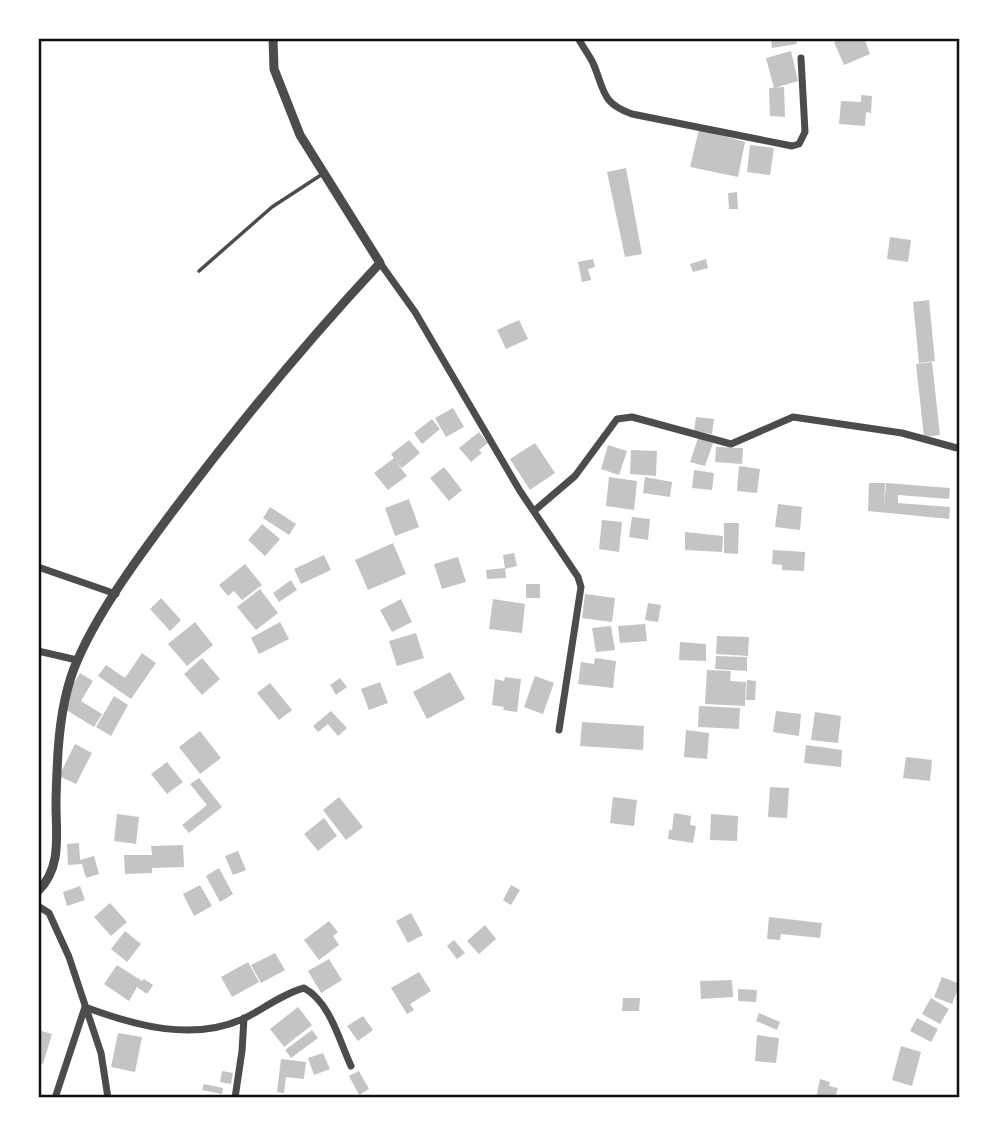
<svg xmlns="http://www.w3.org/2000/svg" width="998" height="1136" viewBox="0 0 998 1136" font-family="'Nunito Sans',sans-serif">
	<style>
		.building { fill: #c4c4c4 }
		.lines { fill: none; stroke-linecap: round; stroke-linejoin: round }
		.service { stroke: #4c4c4c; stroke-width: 3.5 }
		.minor { stroke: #4c4c4c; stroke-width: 7 }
		.tertiary { stroke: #4c4c4c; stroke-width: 9 }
		.neatline { fill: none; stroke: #111; stroke-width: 2.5 }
	</style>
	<rect width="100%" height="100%" fill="#fff"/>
	<path class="building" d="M771,38H796L797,44L772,48Z
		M842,38H864L870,54L844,65L834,42Z
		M791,51L798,81L774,88L766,58Z
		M784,87L785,117L770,116L769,88Z
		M861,95L872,96L871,113L866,112L865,126L839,124L841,101L861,102Z
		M699,129L745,142L738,177L690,167Z
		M750,145L774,148L770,175L747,172Z
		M626,168L642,254L625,257L607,172Z
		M737,192L738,209H729L728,193Z
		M890,237L911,240L908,262L887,259Z
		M593,259L595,267L588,269L591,280L582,282L578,262Z
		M706,259L708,268L693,272L690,264Z
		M929,300L935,361L919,363L913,302Z
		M519,320L528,339L506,349L497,330Z
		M932,362L940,435L924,437L916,364Z
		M453,408L464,427L446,437L435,418Z
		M696,417L714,419L712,434L694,431Z
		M432,419L440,429L422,444L414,433Z
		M479,432L488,443L479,450L482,453L471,462L459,448Z
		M698,438L713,443L705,466L690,462Z
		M409,440L420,453L402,468L396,462L407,476L388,490L374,473L394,458L391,454Z
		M535,443L555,473L530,490L510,459Z
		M608,445L627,451L619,475L601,469Z
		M716,447L743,448L742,464L715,462Z
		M631,450L657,451L656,476L630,474Z
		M739,466L760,469L757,493L737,491Z
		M444,467L462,490L449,501L430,478Z
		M694,470L714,473L712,490L692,488Z
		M609,477L637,481L634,510L606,506Z
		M645,477L672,482L670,497L643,493Z
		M869,483H885L884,508L886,483L950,488L949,499L898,495V503L950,507L949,519L868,511Z
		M409,499L419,527L395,536L385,508Z
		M778,504L802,507L800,530L775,527Z
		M270,507L296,524L289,535L263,518Z
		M632,517L650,519L648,540L629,537Z
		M602,520L622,522L619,552L599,549Z
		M724,523H739L738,554L724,553Z
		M262,524L280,539L265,556L248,540Z
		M685,532L723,536L722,552L685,550Z
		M393,543L406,574L368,590L355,560Z
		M773,550L805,552L804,571L782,570V565L772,564Z
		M514,553L517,566L505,569L503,555Z
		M324,555L331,570L301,584L294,569Z
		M458,557L466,582L442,589L434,564Z
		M245,564L262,585L242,600L234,591L228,596L219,585Z
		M505,568L506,578L487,579L486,570Z
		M291,580L297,590L279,602L273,593Z
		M526,584H540V598H526Z
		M260,589L278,613L256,630L237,607Z
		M585,594L615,598L612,622L582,618Z
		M161,598L181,620L170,631L150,609Z
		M401,599L412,622L392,632L380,610Z
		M493,599L525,604L522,633L489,629Z
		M648,603L661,605L658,622L645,620Z
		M195,622L213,645L187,666L168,644Z
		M280,622L289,639L259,654L251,638Z
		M645,624L647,641L620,643L618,626Z
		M611,626L615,650L596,652L592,628Z
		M416,633L424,658L397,666L389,641Z
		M717,636L749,637L748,656L716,654Z
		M680,642L706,644V661L679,660Z
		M142,653L156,663L131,699L98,676L106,665L125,678Z
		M716,656L747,657V671L715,669Z
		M202,658L220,679L202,695L184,674Z
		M595,658L616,661L613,688L578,684L581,662L594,664Z
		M707,670L731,671L730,681L746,682L745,706L705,704Z
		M450,672L465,699L427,719L413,692Z
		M80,673L93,681L81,701L102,714L94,727L60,706Z
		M535,676L554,683L543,714L524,707Z
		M505,677L521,679L517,712L503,710L504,707L492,705L495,679L504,681Z
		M340,678L347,687L336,695L330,685Z
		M747,680L756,681L755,700H746Z
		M380,682L388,703L369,710L361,689Z
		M270,683L292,710L279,720L257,693Z
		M114,696L128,705L111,736L96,727Z
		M699,706L740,708L739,729L698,727Z
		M331,711L347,728L338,736L328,724L318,732L313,726Z
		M776,711L801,714L799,736L773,732Z
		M815,712L841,716L838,743L811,740Z
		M582,722L644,726L643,750L580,746Z
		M686,730L709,733L707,759L684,757Z
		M200,731L221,758L200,774L179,747Z
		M75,744L92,753L76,784L59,776Z
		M806,745L842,750L841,767L804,763Z
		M906,757L932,760L930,781L903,778Z
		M167,762L183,782L167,794L151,774Z
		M199,778L222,807L189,833L182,825L207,805L190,784Z
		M770,787L789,788L787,818L768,817Z
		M339,797L363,827L346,840L323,810Z
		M613,797L637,800L634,826L610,823Z
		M674,813L691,816L690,825L696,826L693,843L668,839L669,830H672Z
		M117,814L139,817L136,844L114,841Z
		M711,814L738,816L737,841L710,840Z
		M324,818L337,836L318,851L304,834Z
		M79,843L80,860L94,856L99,874L86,878L82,864L68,865L67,844Z
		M183,845L184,867L152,868V873L125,874L124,855H152L151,846Z
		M238,851L246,870L233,875L225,856Z
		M219,868L233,894L220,902L206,876Z
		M200,885L212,906L194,916L183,894Z
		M511,885L520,890L511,905L503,900Z
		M80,886L85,900L67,906L63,892Z
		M110,903L127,922L111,936L94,917Z
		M411,913L423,935L408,943L396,921Z
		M769,917L822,923L820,938L781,934L780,940L767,939Z
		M329,921L338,932L333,936L339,945L319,960L304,940Z
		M485,925L496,939L479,954L467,941Z
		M125,931L141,944L127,962L111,949Z
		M454,940L465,953L457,959L447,946Z
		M275,953L285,970L261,983L251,965Z
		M329,959L342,980L321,993L308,971Z
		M248,962L259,982L232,997L221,977Z
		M117,965L142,981L144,979L153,985L147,994L137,987L129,1001L104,984Z
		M419,972L431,991L410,1004L414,1010L407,1014L391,988Z
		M942,977L960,984L952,1004L934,997Z
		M732,980L733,997L701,999L700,981Z
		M738,989L757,990L756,1002L738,1001Z
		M623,998H640L639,1011H622Z
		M931,998L949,1009L940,1024L922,1014Z
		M298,1007L312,1025L284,1047L270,1029Z
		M759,1013L780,1022L777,1030L756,1021Z
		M363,1016L373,1030L358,1041L347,1026Z
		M917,1018L938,1029L931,1042L910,1031Z
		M38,1030L52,1034L43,1064L38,1062Z
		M312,1030L318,1038L291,1058L285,1050Z
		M118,1033L142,1037L135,1072L111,1067Z
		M757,1035L779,1038L776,1063L755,1061Z
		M901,1046L921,1052L912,1086L892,1080Z
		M323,1053L330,1069L314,1075L308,1058Z
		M281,1059L306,1062L304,1079L286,1077L284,1093L277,1092Z
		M222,1071L233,1073L231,1084L220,1082Z
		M359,1071L369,1089L359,1095L349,1076Z
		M820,1079L830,1082L829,1086L838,1088L835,1098H816Z
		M204,1084L223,1088L222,1094L202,1090Z"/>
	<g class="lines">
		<path class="service" d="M199,271L272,207L324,173"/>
		<path class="minor" d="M578,38C583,47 589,55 593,63C605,91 601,103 632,114L792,146L799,144L805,132L801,58
			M380,263L415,312L520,491L578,577L581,587L559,730
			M534,511L575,476L617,419L632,417L731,444L793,417L902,433L957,448
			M38,567L116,594
			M38,651L77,660
			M38,906L49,913L69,957L101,1053L108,1098
			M55,1098L85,1007C136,1026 193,1042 245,1018C265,1008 282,994 304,988C330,1002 339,1040 351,1066
			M235,1098L242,1051L244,1018"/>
		<path class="tertiary" d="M38,891C62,868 56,835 56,805C56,788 57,770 58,752C60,722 65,687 78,659C100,608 145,548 179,503C242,420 309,339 380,263L300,135L274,69L273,38"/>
	</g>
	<rect width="998" height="1136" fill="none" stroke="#ffffff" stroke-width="80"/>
	<rect x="40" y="40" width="918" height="1056" class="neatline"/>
</svg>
